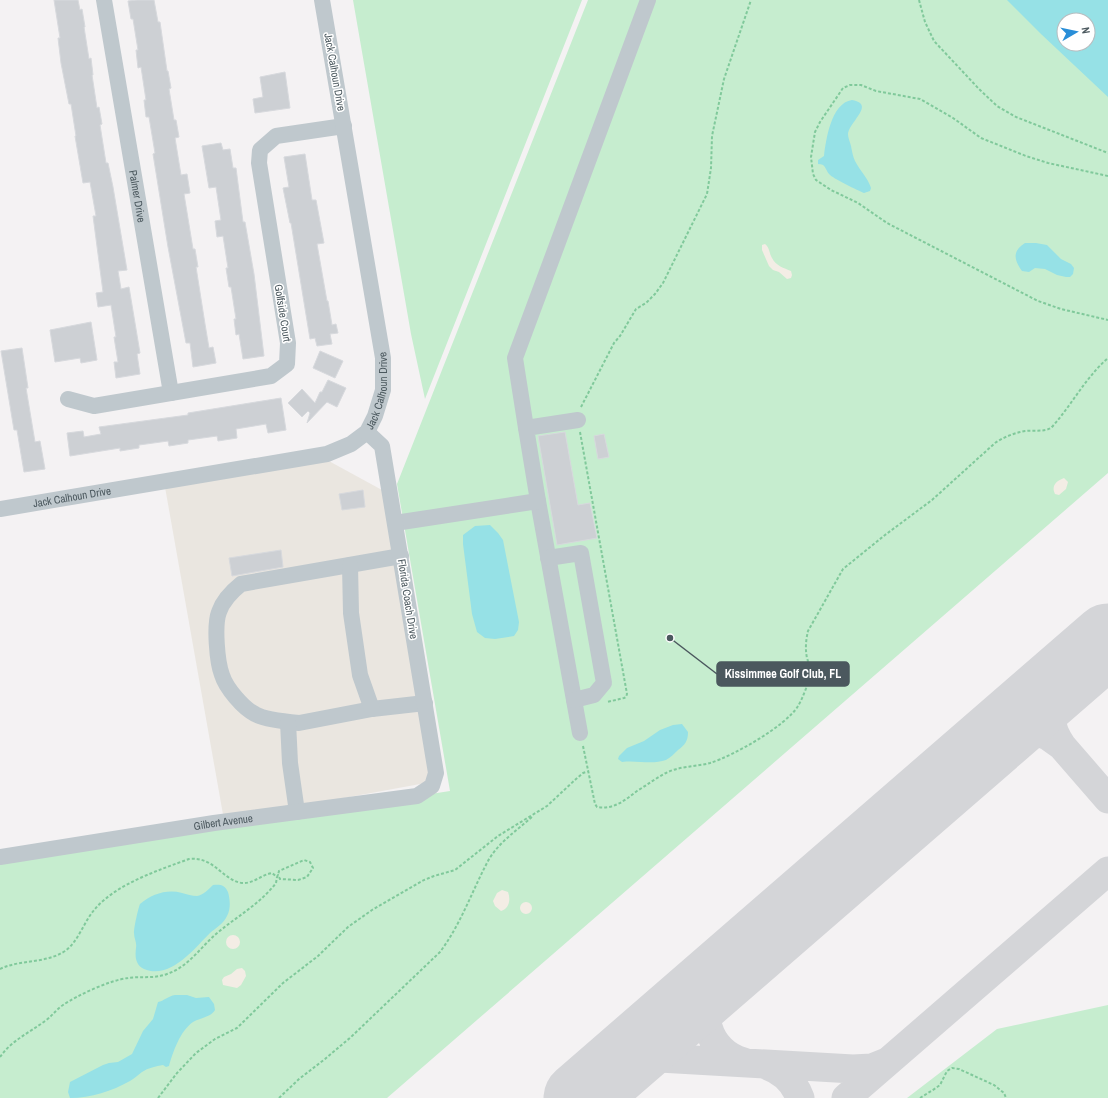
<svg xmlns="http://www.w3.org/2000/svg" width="1108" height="1098" viewBox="0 0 1108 1098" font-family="'Archivo Narrow',sans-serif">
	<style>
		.commercial { fill: #eae6e0 }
		.green { fill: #c6edcf; fill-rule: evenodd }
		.sand { fill: #f3ede5 }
		.water { fill: #96e1e6; fill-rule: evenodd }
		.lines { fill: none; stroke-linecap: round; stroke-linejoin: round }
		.taxiway { stroke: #d4d5d8; stroke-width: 29 }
		.runway { stroke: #d4d5d8; stroke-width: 73 }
		.building { fill: #cdd0d4; stroke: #d7d9dd }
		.path { stroke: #80c99b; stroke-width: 2; stroke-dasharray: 3 2; stroke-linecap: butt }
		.minor { stroke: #bfc8cd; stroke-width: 16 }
		.labels { text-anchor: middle; stroke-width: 3; stroke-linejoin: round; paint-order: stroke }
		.street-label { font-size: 11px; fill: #4b585e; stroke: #fff }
		.leader { fill: none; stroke: #4b585e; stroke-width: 1.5 }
		.callout-dot { fill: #4b585e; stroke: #fff; stroke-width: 1.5 }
		.callout { fill: #4b585e; stroke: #4b585e; stroke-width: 1.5 }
		.callout-label { font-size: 12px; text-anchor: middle; font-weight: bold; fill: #fff }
	</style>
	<rect width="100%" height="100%" fill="#f4f2f3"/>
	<path class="commercial" d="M327,460L393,496L442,780L224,820L165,487Z"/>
	<path class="green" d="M353,0H582L425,399L411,334Z
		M588,0H1108V473L387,1098H0V861L450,791L397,484ZM1064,20H1088V44H1064Z
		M1108,1005V1098H907L997,1029Z"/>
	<path class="sand" d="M765,244C770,248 769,253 772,258C776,266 784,268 791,271L792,275L791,278L787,279L779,272L773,270L769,266L762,250V245Z
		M1064,478L1068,482L1066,489L1059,495L1055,494C1051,486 1056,481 1064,478Z
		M502,890L508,892C511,900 509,909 501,911L495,906L493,901L497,893Z
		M520 908a6 6 0 1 1 12 0a6 6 0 1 1-12 0Z
		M226 942a7 7 0 1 1 14 0a7 7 0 1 1-14 0Z
		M242,968L245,971L246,976L241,985L237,988L223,985L222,980L224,977L231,974L237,969Z"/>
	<path class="water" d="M1007,0H1108V97L1041,34ZM1064,20H1088V44H1064Z
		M852,100C876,104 849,122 848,134C848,138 850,142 851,146C852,151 853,157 855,161C860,171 868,178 871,188L870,191L864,193C859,191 832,178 829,174C825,169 826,164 818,164V160L824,156C826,140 831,103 852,100Z
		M1025,243H1036L1047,245L1061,259L1071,264L1074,268L1073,274L1070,277H1066L1057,275L1045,269L1035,268L1029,272L1022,271C1014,260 1012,251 1025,243Z
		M490,525L498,533L503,540L519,622L518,630L514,636L495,639L485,638L477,632L472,614L463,544V535L475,526Z
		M682,724L688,732C688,741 685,745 678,750C675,753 670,758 666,760C652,765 637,760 622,762L618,759L619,756L627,748L644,741L660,730L673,725Z
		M213,885C220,884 225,885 228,892C230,899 231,909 227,916C224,923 216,928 210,933C194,949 170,980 144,969C135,965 135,956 136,948C137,942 134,939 134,933C134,927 138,909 140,904C152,894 167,889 182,893C187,894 192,896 197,896C203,895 209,889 213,885Z
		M175,995H187L196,998L209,997L214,1004L215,1010C211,1017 200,1018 193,1022C180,1031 173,1052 169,1066L166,1067L163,1065C156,1066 148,1068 142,1072C138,1075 135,1078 130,1081C112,1091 91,1098 70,1098L68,1092L70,1082L103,1065L109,1063L118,1062L132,1054L143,1031L153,1019L158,1002C164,1001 168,996 175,995Z"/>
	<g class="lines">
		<path class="taxiway" d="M1062,746C1029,698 1076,671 1108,643
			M917,808L997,740L1012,732L1025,730L1040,733L1048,736L1062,746L1108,799
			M744,1062C707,1053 693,1006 721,979L797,912
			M763,1064C780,1069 794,1081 800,1098
			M583,1098L624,1063L642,1057L853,1069L872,1068L887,1062
			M846,1098L1108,871"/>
		<path class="runway" d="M580,1098L1108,640"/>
	</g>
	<path class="building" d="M54,0H78L80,10L82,9L85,27H84L89,59L91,58L93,75H92L97,108L99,107L102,124L100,125L106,163H108L113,187L127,270L118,271L121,289L129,287L140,353L137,354L140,374L116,378L114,362H118L114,337H116L111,305L98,307L96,293L103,292L93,216H96L90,182L83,183L75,136H76L71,104H69L61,63L58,38H60Z
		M137,0H154L158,22H160L167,71H168L171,88L169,89L174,120H176L179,137L175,138L181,175L187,174L190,193L184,194L193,249H195L198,267H196L205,324L209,348L213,347L216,363L193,367L190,343H186L168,247L153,154L155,153L149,117H146L144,100H146L141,67L138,68L136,50H138L133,19H131L128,1Z
		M285,72L290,108L255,113L253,99L263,97L260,77Z
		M221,143L223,150L230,149L233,168H236L243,222H245L254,274L264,356L243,359L239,334L236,335L234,319H236L231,287H229L226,268H228L223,236L217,237L215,221L221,220L216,187L209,188L202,146Z
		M305,154L312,200H316L324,243L317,244L327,301H328L332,325L336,324L338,333L330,334L332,344L317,346L315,338L310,339L291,223H290L283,188L289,187L284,157Z
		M91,322L97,360L81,363L80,358L55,362L50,330Z
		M22,348L28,388H26L35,442L40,441L45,469L24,472L17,430H14L1,351Z
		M320,351L343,361L335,378L313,368Z
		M328,380L346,388L337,407L327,402L307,423L310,413L308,411L302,417L288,403L302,389L315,403L320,392H322Z
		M281,398L286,430L268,433L266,424L236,429L237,438L218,441L217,436L188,440V443L169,446L168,441L139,445V448L120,451V448L70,456L67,433L83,431L84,437L101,434L99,427L188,415V413Z
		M565,432L578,505L590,503L597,538L557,545L538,436Z
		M604,434L609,457L598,459L594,436Z
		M363,490L365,507L342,510L339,494Z
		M281,550L283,567L232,576L229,558Z"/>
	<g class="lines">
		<path class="path" d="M919,0L925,22L934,41L979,89L997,106L1016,117L1108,153
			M1108,176L1048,163L1026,156L981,138L953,118L920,99L876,91L861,85H850L843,88L820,122L815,132L811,157L813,174L816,180L831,190L858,203L887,223L1038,301L1061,309L1108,320
			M581,407L614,343L620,336L636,309L646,303L655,294L663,283L707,194L711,168L712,136L724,79L751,0
			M580,432L627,694L626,697L624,698L607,702
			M583,746L595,804L597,807C614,810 625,800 637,791C647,785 656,778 666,773C679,766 695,767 710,763C733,756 786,726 798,706C802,700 812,675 811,669C810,665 808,662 807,658C805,649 806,639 808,631L843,569L885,535L932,500L995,443C1004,437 1014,433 1025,431C1034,430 1044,432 1051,428C1072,405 1085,378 1108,358
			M0,969C21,959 45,964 65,951C79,941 84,921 95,909C116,884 159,870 189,859C214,856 222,880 242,883C253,884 261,875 272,873L277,877L278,875L280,879L298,880L307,877L313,868L310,862L304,860L279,871L278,875
			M0,1057C12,1040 29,1033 45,1021C52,1016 56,1010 63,1005C78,995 110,980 128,978C141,976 154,979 167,974C188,967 200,948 216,934C236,917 260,904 276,883L277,877
			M158,1098L177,1073L196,1053L215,1039L237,1028L283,983L318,956L348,927L372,910L424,880L434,876L455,870L498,836L547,806L576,779L583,773L589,771
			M279,1098L299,1079L325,1059L351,1037L440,952C461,924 472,891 488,861C498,843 516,831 532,817
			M920,1098L936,1088L940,1085L947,1071L952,1068L959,1069L994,1085L1004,1093L1006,1098"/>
		<g class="minor">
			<path id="s1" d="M104,0L171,393"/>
			<path d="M68,399L94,406L271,376L287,364L288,343L259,163L260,150L276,136L344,126"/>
			<path d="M526,428L515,358L648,0"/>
			<path d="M538,501L580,733"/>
			<path id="s2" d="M0,509L327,454L351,444L367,432L375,416L383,390V358L322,0"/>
			<path d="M395,523L538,501L526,428L578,420"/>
			<path d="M401,556L241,584C231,592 223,600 219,612C214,625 217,662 222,675C226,688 243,708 255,714C263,719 289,722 299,723L372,709L425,703"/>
			<path d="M548,558L581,553L604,683L594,695L574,700"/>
			<path d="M350,565L351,613L360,675L372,709"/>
			<path d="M288,722L290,763L297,812"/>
			<path id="s3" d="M0,857L214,823L417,796L432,786L436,773L382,446L367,432"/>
		</g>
	</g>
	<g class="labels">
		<g class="street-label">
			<text transform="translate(335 72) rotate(80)" y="4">Jack Calhoun Drive</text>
			<text dy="4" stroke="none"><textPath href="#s1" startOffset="199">Palmer Drive</textPath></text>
			<text transform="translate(283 313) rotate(81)" y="4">Golfside Court</text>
			<text dy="4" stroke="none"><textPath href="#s2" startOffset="421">Jack Calhoun Drive</textPath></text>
			<text dy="4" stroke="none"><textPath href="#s2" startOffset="73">Jack Calhoun Drive</textPath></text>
			<text transform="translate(408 599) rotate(81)" y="4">Florida Coach Drive</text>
			<text dy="4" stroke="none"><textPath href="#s3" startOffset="226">Gilbert Avenue</textPath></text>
		</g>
	</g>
	<path class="leader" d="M670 638L717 674"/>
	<circle class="callout-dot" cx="670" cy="638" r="4"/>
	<rect class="callout" x="717" y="662" width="132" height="24" rx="4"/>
	<g class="callout-label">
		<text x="783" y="678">Kissimmee Golf Club, FL</text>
	</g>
	<g transform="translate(1076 32) rotate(81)"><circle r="19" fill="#ffffff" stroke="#b7bcbf"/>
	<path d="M0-3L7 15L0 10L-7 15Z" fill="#298ed8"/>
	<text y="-6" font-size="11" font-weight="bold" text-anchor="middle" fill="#4b585e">N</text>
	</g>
</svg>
